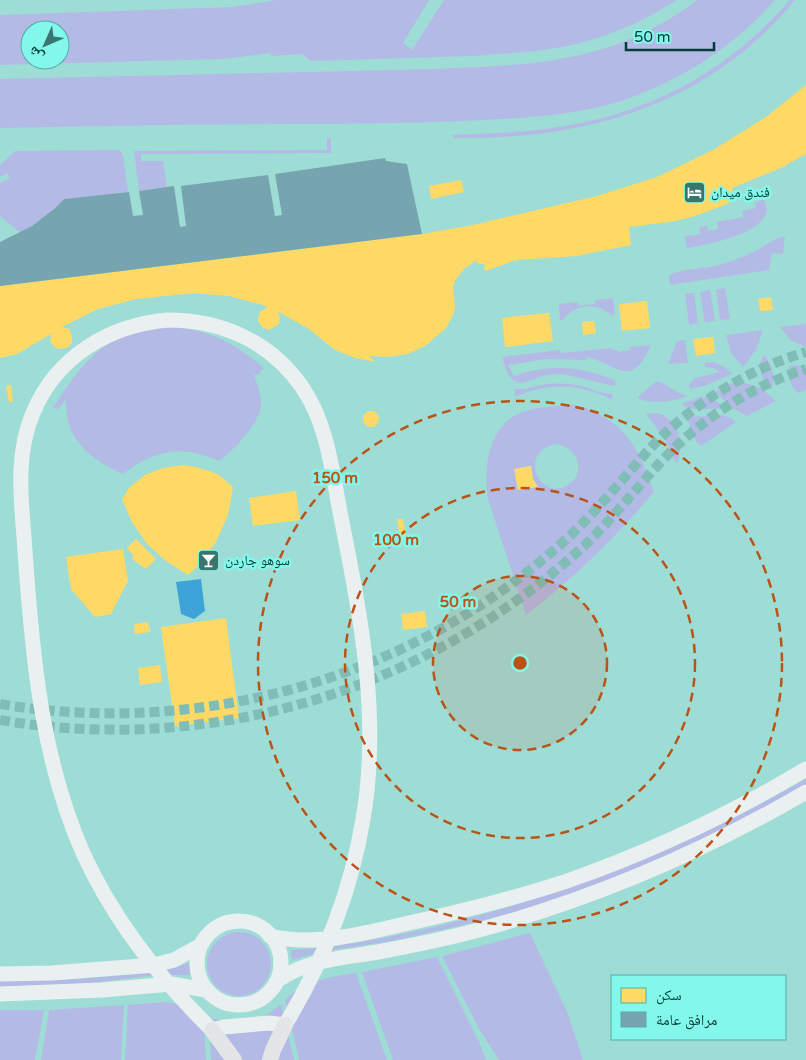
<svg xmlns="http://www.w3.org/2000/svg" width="806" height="1060" viewBox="0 0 806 1060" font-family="'Varela Round','Noto Naskh Arabic',sans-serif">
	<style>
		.green { fill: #b3bae5; fill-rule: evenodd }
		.water { fill: #3ea4d8 }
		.homes { fill: #ffd966 }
		.public { fill: #76a5af }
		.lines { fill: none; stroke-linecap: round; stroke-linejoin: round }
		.street-tunnel { stroke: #7fbdb6; stroke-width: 10; stroke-dasharray: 10 5; stroke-linecap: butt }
		.secondary { stroke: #eaf0f0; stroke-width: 15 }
		.primary { stroke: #e3e5e6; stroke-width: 16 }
		.ring { fill: none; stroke: #ba5315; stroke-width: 2.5; stroke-dasharray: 9 6 }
		.labels { text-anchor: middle; stroke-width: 5; stroke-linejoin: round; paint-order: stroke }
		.poi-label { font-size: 14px; fill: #043d38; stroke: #83f8ea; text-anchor: start }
		.centre { fill: #ba5315; stroke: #83f8ea; stroke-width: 2.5 }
		.ring-label { font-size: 15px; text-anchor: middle; font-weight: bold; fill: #ba5315; stroke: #83f8ea; stroke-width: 5; stroke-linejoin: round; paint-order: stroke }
	</style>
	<rect width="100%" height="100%" fill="#9eddd6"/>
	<path class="green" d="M277,0H429L403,43L412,50L444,0H677C649,18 619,32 587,41C550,52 511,53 473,56C420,58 367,59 313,61L309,60L302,54L271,56V53L223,59L0,65V15L232,7ZM30,30H60V60H30Z
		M697,0H775C735,46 682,80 624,100C584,113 542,117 500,119C443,123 386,123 329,124C220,124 110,126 0,128V79L433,69C533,65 613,64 697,0Z
		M790,0H795C708,106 585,140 453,138V135C485,133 519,133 551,128C648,115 726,73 790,0Z
		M327,138H331V153L141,154V161H163L167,187L139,191L134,151L327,150Z
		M117,150L121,151L123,155L128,192L64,199L44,218L21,233L0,216V183L10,178L7,173L0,177V165L15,151Z
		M764,199L767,211C762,234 707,245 687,248L685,236L700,234L699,227L707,226L708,231L718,229L717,222L743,217L742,211L756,208L755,203Z
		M785,236L783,254L772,253L769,270L670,285L669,276C675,269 703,269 714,266C729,263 743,257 757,250C766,245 775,238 785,236Z
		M725,288L730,319L720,320L716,290Z
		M710,290L715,321L705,322L700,292Z
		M694,293L698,323L689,325L685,294Z
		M613,298L615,314L612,315C596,302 576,303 563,320H560L559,304L578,302L579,306L595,304V300Z
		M806,324V347L790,340L780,327Z
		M166,326C209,330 231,340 264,368L258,375H254C257,384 262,396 261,405C259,425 234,450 219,461C184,445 154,449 123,474C91,460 64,439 66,400L58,409L53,408C72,378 93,347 127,334C139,330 153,329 166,326Z
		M763,330L756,350L743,367L731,353L726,335Z
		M685,340L688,363L668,364L677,341Z
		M651,345C630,392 618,363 586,357V360L547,359L508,365L514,376C549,364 580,366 614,380L616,384L614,386L563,374L546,375L522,383C507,381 506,369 502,357L560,350L561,353L612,348V350H617L618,352L630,350V347Z
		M764,355C773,365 775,376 772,389C761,381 756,366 764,355Z
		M713,362L725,367L732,374L704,386L690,389L689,384L695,378L720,372L713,368L705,367V363Z
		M795,365L806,367V390L798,393C790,385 788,377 789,366Z
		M656,381C668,384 676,394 688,396C672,402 656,404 639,399L638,397Z
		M742,382L761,388L776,401L747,416L734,409L715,392L729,384Z
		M546,384C558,383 570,383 582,386C592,389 602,394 613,394L612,400C581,383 547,382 515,397L514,389H525Z
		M700,397L713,398L727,410C711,405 696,415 682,404Z
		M566,405C577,404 586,408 596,413C632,430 641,457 654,492C615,538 574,578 526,615L488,499C483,470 488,426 520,413C534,407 551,407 566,405ZM556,444C570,446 583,459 577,475C575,479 571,483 566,486C538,500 518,451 556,444ZM531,466L533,479L537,487L518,490L515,469Z
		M657,413C680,419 682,442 678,463L675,461L665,439L646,414Z
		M687,414C705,422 718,407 736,422L701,446C690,437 692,426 685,415Z
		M806,779V786L739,823L614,880L525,909L481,921L391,941L319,952L292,960L291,950C346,947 401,935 455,922C578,890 696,842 806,779Z
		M207 964a32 32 0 1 1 64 0a32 32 0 1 1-64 0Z
		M530,933L568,1014L583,1060H499L478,1027L442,956Z
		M437,957L480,1044L486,1060H393L362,972Z
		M189,963L190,975H156L89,983L0,988V981C38,981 75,980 113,976C139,974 164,973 189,963Z
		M356,973L387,1060H299L285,1000C306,980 329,977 356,973Z
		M164,1002L180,1004L203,1015L206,1060H125L128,1005Z
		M281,1004L294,1060H211L210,1018C221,1022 245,1022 257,1019C266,1016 274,1010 281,1004Z
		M124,1005L121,1060H41L49,1010Z
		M0,1010H44L35,1060H0Z"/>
	<path class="water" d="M201,579L205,611L194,619L181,614L176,582Z"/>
	<path class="homes" d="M806,85V154L783,167L732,188L737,199L722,206L692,217L676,221L629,227L631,245L576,256L516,260L485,271L484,264H477V260L465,268L456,279L453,286L455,308L453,315L446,328L425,346L408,354L389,357L369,356L376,362L355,358L335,350L309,329L277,311L280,317L279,324L269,330L262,327L258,321V317L261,311L268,307L263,305L229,296L194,293L136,299L98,309L62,327L69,329L72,335V343L67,348L60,349L54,347L50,341L51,334L17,354L0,358V286L422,234L473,225L597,196L657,177L713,150L766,117Z
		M461,180L464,192L431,199L429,186Z
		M771,297L773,310L760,311L758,299Z
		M647,301L650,328L622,331L619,304Z
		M549,313L553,341L505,347L502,318Z
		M594,321L596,333L583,335L582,322Z
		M713,337L715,353L696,356L693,339Z
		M11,385L13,402H9L6,386Z
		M363 419a8 8 0 1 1 16 0a8 8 0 1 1-16 0Z
		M182,465L191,466L210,471L219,475L233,487L228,515L216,542L199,565L188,575L166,561L147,544L132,522L122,499L130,487L145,475L163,468Z
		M531,466L533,479L538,487L518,490L514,469Z
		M296,491L300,520L253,526L249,498Z
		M397,519H403L406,538L400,539Z
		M136,539L156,559L146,569L136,562L132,558L134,556L127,548Z
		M123,549L128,581L111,614L95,617L71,589L66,557Z
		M425,611L427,627L403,630L401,614Z
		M226,618L239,718L175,726L161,627Z
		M148,622L150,632L135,634L134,624Z
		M160,665L162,682L140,685L138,668Z"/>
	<path class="public" d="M385,158L386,161L407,164L422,234L0,286V242L32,226L54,209L64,199L129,192L133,216L143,215L139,191L174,186L180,227L186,226L181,186L268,175L275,216L282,215L275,174Z"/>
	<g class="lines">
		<path class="street-tunnel" d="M0,704C206,739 424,675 576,530C606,501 631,468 660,438C701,399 752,368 806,352
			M0,720C213,756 427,690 585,545C611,520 633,492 657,466C697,422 748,387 806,369"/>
		<path class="secondary" d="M168,320C222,320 271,342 302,387C327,423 332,470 340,512C360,613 381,716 363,819C351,892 323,962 285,1025L269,1023L224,1027L212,1030C159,978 114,921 83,853C41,758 32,653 25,551C22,505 14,457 33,413C56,357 109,325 168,320Z
			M197 963a42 42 0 1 1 84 0a42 42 0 1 1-84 0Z
			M270,936C316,947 364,933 409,923C463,911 517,898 570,880C652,851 731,814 806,769
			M0,974L52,973L154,965L174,960L201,945
			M278,980C309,959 343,958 378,952C415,945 451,938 486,928C598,897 705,851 806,792
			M0,994L102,990L171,984L206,990"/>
		<path class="primary" d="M212,1030L234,1060
			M270,1060L273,1050L285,1025"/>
	</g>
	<circle cx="520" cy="663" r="87" fill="#ba5315" fill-opacity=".12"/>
	<g class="ring">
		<circle cx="520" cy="663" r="87"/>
		<circle cx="520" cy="663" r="175"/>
		<circle cx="520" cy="663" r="262"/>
	</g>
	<defs>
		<symbol id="hotel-square" viewBox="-11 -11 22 22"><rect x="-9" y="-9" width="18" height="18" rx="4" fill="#3a756f" stroke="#83f8ea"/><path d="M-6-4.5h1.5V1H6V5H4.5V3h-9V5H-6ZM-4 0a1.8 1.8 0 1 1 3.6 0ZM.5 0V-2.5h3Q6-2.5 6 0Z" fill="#fff"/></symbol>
		<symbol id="bar-square" viewBox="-11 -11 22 22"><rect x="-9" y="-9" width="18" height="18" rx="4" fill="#3a756f" stroke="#83f8ea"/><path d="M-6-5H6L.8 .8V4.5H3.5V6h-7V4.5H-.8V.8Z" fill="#fff"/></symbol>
	</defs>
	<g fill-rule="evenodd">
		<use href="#hotel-square" x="682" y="180" width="25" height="25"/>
		<use href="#bar-square" x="196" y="548" width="25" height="25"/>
	</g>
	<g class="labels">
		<g class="poi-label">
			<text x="711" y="197">فندق ميدان</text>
			<text x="225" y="565">سوهو جاردن</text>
		</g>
	</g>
	<circle cx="520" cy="663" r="8" class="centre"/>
	<g class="ring-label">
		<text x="335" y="483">150 m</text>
		<text x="396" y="545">100 m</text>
		<text x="458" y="607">50 m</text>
	</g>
	<rect x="611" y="975" width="175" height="65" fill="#83f8ea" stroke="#50ada3"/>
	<rect x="621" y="988" width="25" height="15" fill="#ffd966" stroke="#50ada3"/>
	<text x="656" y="1000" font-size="15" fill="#043d38">سكن</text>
	<rect x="621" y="1012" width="25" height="15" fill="#76a5af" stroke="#50ada3"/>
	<text x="656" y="1025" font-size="15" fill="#043d38">مرافق عامة</text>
	<g transform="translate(45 45) rotate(225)"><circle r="24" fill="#83f8ea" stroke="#50ada3"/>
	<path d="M0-4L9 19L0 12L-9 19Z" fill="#3a756f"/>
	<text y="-8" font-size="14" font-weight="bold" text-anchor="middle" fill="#043d38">ش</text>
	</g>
	<path d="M626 42v8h88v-8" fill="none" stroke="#043d38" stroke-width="2.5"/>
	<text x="634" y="42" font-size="15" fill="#043d38" stroke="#83f8ea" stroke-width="4" paint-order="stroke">50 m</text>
</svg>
